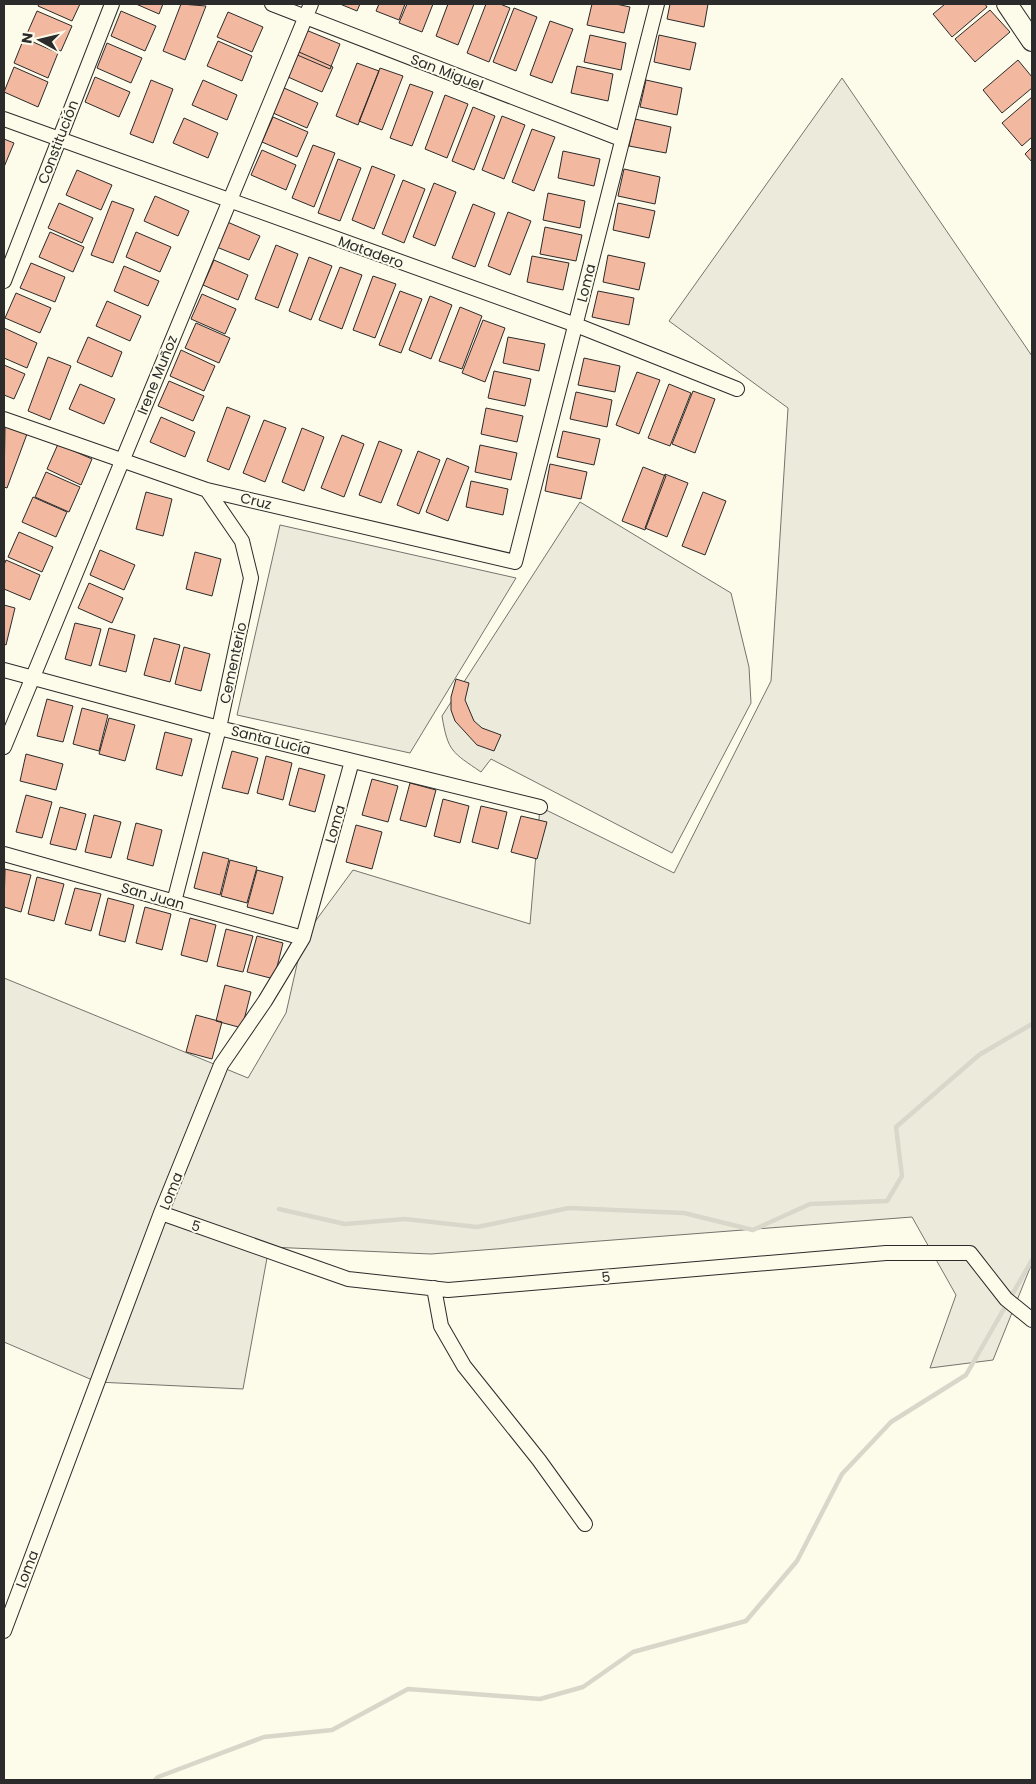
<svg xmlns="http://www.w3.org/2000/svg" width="1036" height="1784" viewBox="0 0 1036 1784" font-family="Poppins,sans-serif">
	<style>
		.green { fill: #ecebdb; stroke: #74746e }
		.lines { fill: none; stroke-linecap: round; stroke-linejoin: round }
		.stream { stroke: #d8d7c9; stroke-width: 4.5 }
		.building { fill: #f2b8a0; stroke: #2b2b2b }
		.street-casing { stroke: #2b2b2b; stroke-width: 16 }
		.secondary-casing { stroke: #2b2b2b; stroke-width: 22 }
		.street { stroke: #fdfbea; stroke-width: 14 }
		.secondary { stroke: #fdfbea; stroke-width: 20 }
		.labels { text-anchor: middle; stroke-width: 4; stroke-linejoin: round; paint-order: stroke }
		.street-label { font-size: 14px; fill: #2b2b2b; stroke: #fdfbea }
	</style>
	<rect width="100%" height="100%" fill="#fdfbea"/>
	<path class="green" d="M842,78L1032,356V1263L993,1360L930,1368L956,1295L912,1217L431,1254L269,1247L243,1389L97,1382L4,1342V978L248,1078L286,1013L303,938L353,870L530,924L540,807L674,873L771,681L788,408L669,321Z
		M580,502L731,593L749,667L751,703L672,853L491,759L481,772C452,752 448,752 442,716Z
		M280,525L516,578L410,753L237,715Z"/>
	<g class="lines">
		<path class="stream" d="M279,1209L345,1224L405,1219L477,1227L569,1208L684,1213L753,1230L810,1204L887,1201L902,1176L896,1127L979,1055L1032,1024
			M155,1780L158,1777L264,1737L332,1730L408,1689L540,1699L583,1687L633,1652L746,1621L797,1561L842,1474L891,1422L966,1375L1032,1260"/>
	</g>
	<path class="building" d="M39,4H80L72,21L38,6Z
		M136,4H163L159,14Z
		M181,4L206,6L185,60L163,51Z
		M340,4H360L357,11Z
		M379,4H405L399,20L376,11Z
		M407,4H433L422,32L399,23Z
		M448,4H474L458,45L436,36Z
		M486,4H500L510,8L489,62L467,53Z
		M592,4H616L630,7L624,33L587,25Z
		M670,4H708L704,27L667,19Z
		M945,4H985L987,7L952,37L933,14Z
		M514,8L537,17L516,71L493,62Z
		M990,10L1010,32L975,62L955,39Z
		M37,11L72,26L61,51L26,36Z
		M121,11L156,26L145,51L111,36Z
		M228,12L263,27L252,52L217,37Z
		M550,21L573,29L552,83L530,75Z
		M306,30L340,44L330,69L295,54Z
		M590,35L626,43L621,70L584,62Z
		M659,35L696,43L690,70L654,62Z
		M24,38L58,53L48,78L14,63Z
		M218,41L252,56L242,81L207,66Z
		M107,43L142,58L131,83L97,68Z
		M299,52L333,67L322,92L288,77Z
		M1018,60L1032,77V88L1002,113L983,90Z
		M357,63L379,71L358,125L336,116Z
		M577,66L613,74L608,101L571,93Z
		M14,67L48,82L38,107L4,92Z
		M380,68L403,76L382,130L359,121Z
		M95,77L130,92L119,117L85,102Z
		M151,80L173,89L153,143L130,134Z
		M203,80L237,95L227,120L192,105Z
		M646,80L682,88L677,115L640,107Z
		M410,84L433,92L412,146L390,138Z
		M284,88L318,103L307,128L273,113Z
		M445,95L468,104L447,158L425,149Z
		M1032,97V137L1022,146L1002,123Z
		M473,107L495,116L474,170L452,161Z
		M502,116L525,125L504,179L482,170Z
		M273,117L308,132L297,157L262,142Z
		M184,118L218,133L208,158L173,143Z
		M635,119L671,127L666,153L629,146Z
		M532,129L555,137L534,191L512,182Z
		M4,139L14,143L4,167Z
		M313,145L335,153L314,207L292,198Z
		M1032,147V162L1025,154Z
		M262,150L296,165L286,190L251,175Z
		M563,151L600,159L594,186L558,178Z
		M338,159L361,168L340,221L318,213Z
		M372,166L395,175L374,229L352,220Z
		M624,169L660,177L655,204L618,196Z
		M77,170L112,185L101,210L66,195Z
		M403,180L425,189L404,243L382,234Z
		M434,183L456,192L435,246L413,237Z
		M548,193L585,201L580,228L543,220Z
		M155,196L189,211L178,236L144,221Z
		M112,201L134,209L113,263L91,255Z
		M59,203L93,218L82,243L48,228Z
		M618,203L655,211L649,238L613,230Z
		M473,204L495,213L475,267L452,258Z
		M508,212L531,221L510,275L488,266Z
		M225,221L260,236L249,260L214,246Z
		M545,227L582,235L576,261L540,254Z
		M50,232L84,247L73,272L39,257Z
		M136,232L171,247L160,272L126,257Z
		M276,245L298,254L278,308L255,299Z
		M608,255L645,263L639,290L603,282Z
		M532,256L569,263L563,290L527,282Z
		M309,257L332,266L311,320L289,311Z
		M214,260L248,275L238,300L203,285Z
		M31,263L65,277L55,302L20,288Z
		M124,266L159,281L148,306L114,291Z
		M340,267L362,275L342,329L319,320Z
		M373,276L396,284L375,338L353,330Z
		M400,291L422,299L401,353L379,345Z
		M598,291L634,298L629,325L592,317Z
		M16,293L51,308L40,333L5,318Z
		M202,294L236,309L225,334L191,319Z
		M430,296L452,305L431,359L409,350Z
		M107,301L141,316L130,341L96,326Z
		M460,307L482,316L462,369L439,361Z
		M483,320L505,328L485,382L462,373Z
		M196,323L230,338L219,363L185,348Z
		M4,328L37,343L27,368L4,358Z
		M88,337L122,352L112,377L77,362Z
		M508,337L545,344L539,371L503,363Z
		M181,350L215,366L204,391L170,376Z
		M48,357L71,366L50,420L28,411Z
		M584,358L620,366L615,392L578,385Z
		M4,365L25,374L14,399L4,395Z
		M494,371L531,379L525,406L488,398Z
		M637,372L660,380L639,434L616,425Z
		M169,381L204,396L193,421L158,406Z
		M80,384L115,399L104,424L69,409Z
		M669,384L691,393L670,446L648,438Z
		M693,391L715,399L695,453L672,444Z
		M576,392L612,400L607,427L570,419Z
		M227,407L250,416L229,470L207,461Z
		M486,408L523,416L517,442L481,434Z
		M161,417L195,432L185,457L150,442Z
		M264,420L286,428L265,482L243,473Z
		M5,425L27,434L7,488L4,487Z
		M302,428L324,437L304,491L282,482Z
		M563,431L600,439L594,465L557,457Z
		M342,435L364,444L344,497L321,488Z
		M379,441L402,450L381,503L359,495Z
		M58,444L92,459L81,485L47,469Z
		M480,445L517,453L511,480L475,472Z
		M418,451L440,460L419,514L397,505Z
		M447,458L469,467L448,521L426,512Z
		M550,464L587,472L581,499L545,491Z
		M643,467L666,476L645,530L622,521Z
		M46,472L80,487L69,512L35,497Z
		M665,474L688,483L667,537L645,528Z
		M471,481L508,489L503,515L466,507Z
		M146,492L172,499L163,536L136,529Z
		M703,492L726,501L705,555L682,546Z
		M33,497L67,512L56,537L22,522Z
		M19,532L53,547L42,572L8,557Z
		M100,550L135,565L124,590L90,575Z
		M195,552L221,559L212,596L186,589Z
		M6,560L40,575L30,600L4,589V565Z
		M89,583L123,598L112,623L78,608Z
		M4,605L15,608L6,645L4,644Z
		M75,623L101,629L91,666L65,659Z
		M109,628L135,635L126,672L99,665Z
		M154,638L180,645L170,682L144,675Z
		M184,647L210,654L201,691L175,684Z
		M456,679L469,683L465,700L474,721L482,728L501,735L494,751L477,745L455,721L451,710V697Z
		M47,699L73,706L63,742L37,736Z
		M82,708L108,715L99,751L73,744Z
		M109,718L135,725L125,761L99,754Z
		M165,732L192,739L182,776L156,769Z
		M232,751L258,758L248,794L222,788Z
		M26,754L63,764L56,790L20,781Z
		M266,756L292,763L283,800L257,793Z
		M299,768L325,775L315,812L289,805Z
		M372,779L398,786L388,822L362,815Z
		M410,783L436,790L426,827L400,820Z
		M26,795L52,802L42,838L16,832Z
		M443,799L469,806L460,843L434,836Z
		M481,806L507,812L498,849L472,842Z
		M60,807L86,814L76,850L50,844Z
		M94,815L121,822L111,858L85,852Z
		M521,816L547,822L537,859L511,852Z
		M136,823L162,830L153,866L127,859Z
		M356,825L382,832L372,869L346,862Z
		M203,852L229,859L220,895L194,888Z
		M230,860L257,867L247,903L221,896Z
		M5,869L31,875L21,912L4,907Z
		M257,870L283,877L273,914L247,907Z
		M37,877L64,884L54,921L28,914Z
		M75,888L101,894L91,931L65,924Z
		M108,898L134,905L125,942L99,935Z
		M145,907L171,914L162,950L136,943Z
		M190,918L216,925L207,962L181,955Z
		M226,929L253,936L243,972L217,966Z
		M257,936L283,943L274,979L247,972Z
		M225,985L251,992L242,1028L216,1021Z
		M196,1015L222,1022L212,1059L186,1052Z"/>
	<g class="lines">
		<defs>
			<path id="street" d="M272,4L621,139
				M4,119L576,325L737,389
				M4,281L112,4
				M4,419L207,490L515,562L657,4
				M4,670L219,728L540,807
				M4,747L311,4
				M4,854L303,938
				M174,902L219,728L251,578L242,541L207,490
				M161,1213L348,1279L448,1290L886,1253H970L1006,1299L1032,1320
				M434,1288L441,1326L464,1366L539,1460L585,1524
				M4,1631L161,1213L221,1065L265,1001L303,938L352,761"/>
			<path id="secondary" d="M1007,4L1032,41"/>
		</defs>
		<use href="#street" class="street-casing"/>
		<use href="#secondary" class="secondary-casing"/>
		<use href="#street" class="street"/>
		<use href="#secondary" class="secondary"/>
	</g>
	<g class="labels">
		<g class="street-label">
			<text transform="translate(447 72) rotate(21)" y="5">San Miguel</text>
			<text transform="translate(58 142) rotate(-69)" y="5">Constitución</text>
			<text transform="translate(371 252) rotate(20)" y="5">Matadero</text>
			<text transform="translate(586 283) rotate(-76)" y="5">Loma</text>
			<text transform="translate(157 375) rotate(-68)" y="5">Irene Muñoz</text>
			<text transform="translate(256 501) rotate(13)" y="5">Cruz</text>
			<text transform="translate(233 663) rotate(-78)" y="5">Cementerio</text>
			<text transform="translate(271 740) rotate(14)" y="5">Santa Lucía</text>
			<text transform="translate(335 824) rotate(-74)" y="5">Loma</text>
			<text transform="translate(153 896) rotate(16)" y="5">San Juan</text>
			<text transform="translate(171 1191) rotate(-68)" y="5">Loma</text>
			<text transform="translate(196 1226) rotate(19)" y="5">5</text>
			<text transform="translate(606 1277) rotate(-5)" y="5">5</text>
			<text transform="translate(27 1569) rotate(-69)" y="5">Loma</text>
		</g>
	</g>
	<rect width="1036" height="1784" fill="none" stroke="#2b2b2b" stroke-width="10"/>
	<g transform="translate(40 40) rotate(278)" stroke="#fdfbea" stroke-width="4" paint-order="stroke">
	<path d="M0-4L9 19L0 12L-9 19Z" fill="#2b2b2b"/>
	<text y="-8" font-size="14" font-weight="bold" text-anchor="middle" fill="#2b2b2b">N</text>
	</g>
</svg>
